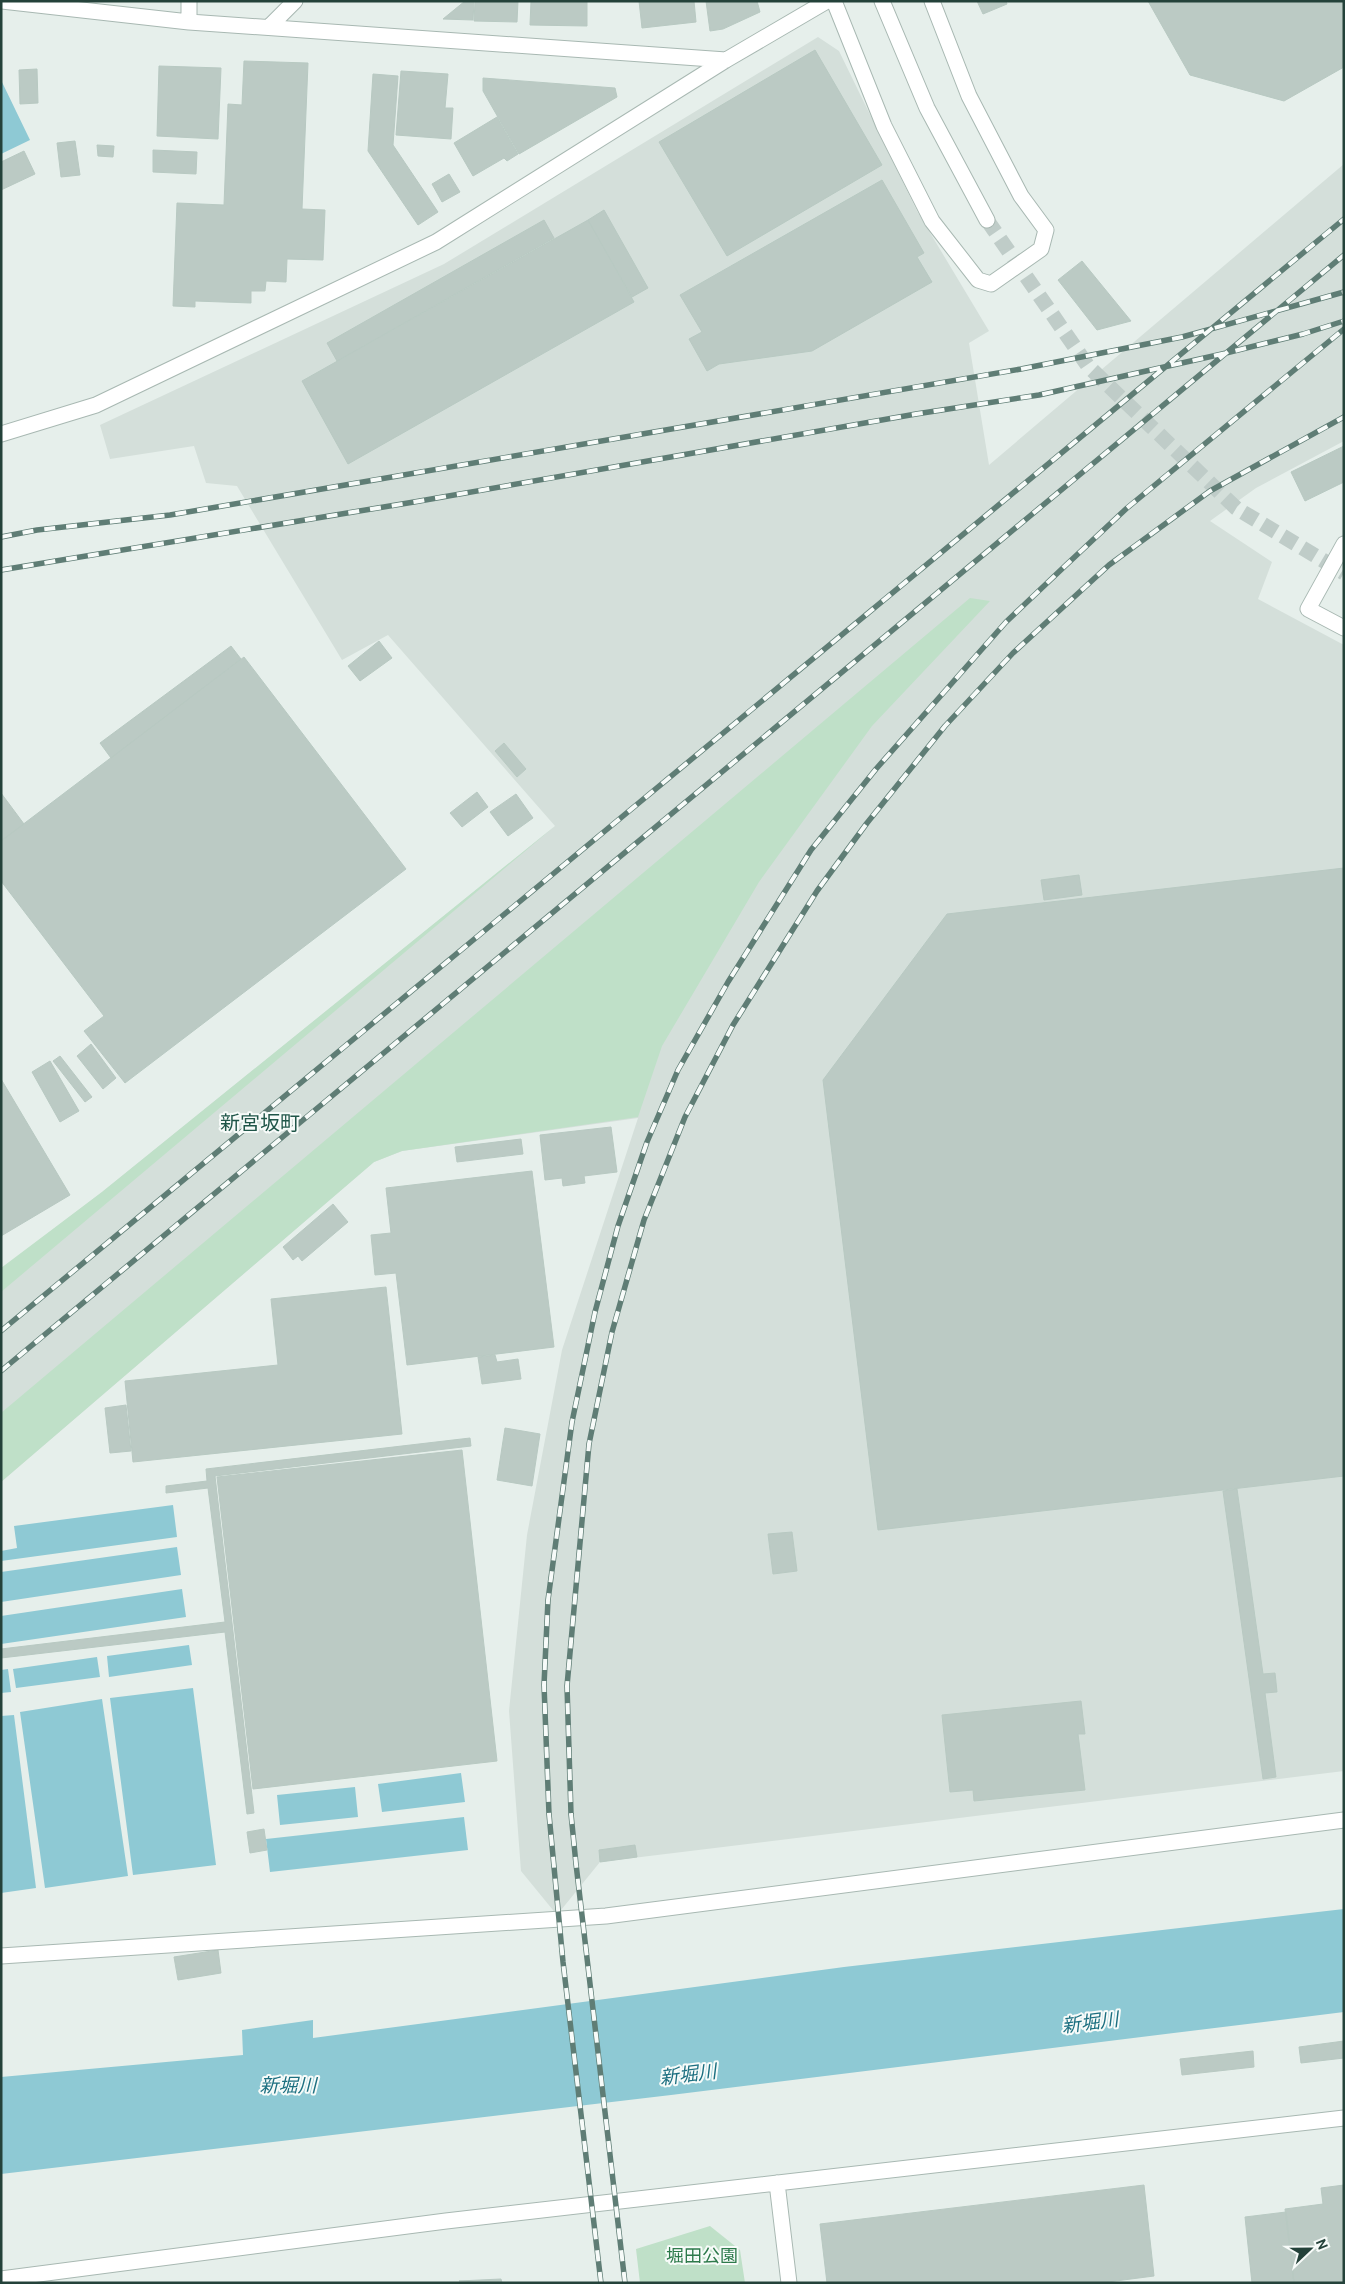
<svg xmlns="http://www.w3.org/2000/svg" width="1345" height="2284" viewBox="0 0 1345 2284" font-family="Cabin,'Noto Sans JP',sans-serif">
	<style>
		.built { fill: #d4dfda }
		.green { fill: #bfe0c8 }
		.water { fill: #8ec9d4 }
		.building { fill: #bbcac4; stroke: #b8c9c2 }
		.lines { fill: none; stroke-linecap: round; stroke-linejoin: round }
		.minor-tunnel { stroke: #bfccc8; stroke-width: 15; stroke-dasharray: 15 8; stroke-linecap: butt }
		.minor-casing { stroke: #a8b8b2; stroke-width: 17 }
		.minor { stroke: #fff; stroke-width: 15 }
		.rail-casing { stroke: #5f7d75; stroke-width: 5.5 }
		.rail { stroke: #f7fbf9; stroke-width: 4; stroke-dasharray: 11; stroke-linecap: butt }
		.labels { text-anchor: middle; stroke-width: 4; stroke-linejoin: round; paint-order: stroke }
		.park-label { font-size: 18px; fill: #2d7a4b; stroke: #f7fbf9 }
		.water-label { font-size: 19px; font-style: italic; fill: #1c6f80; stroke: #f7fbf9 }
		.quarter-label { font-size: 20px; fill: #1f5548; stroke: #f7fbf9 }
	</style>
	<rect width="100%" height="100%" fill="#e6efeb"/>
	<path class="built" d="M818,37L839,51L917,211L989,331L969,343L989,465L1344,164V441L1256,488L1210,521L1272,562L1258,599L1344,645V1771L600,1862L557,1915L521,1871L509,1711L527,1535L562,1350L638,1118L402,1151L374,1162L1,1482V1269L102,1192L555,826L388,635L342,660L237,486L206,483L194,446L110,459L100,425L444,264Z"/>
	<path class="green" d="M970,598L990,601L872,726L759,882L662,1046L638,1117L402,1151L374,1162L1,1482V1413Z
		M555,826L1,1292V1268L102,1192Z
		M710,2226L740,2250L745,2283H640L636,2249Z"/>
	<path class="water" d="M1,80L30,140L1,154Z
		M173,1505L177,1537L1,1561V1551L17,1548L14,1526Z
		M177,1547L181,1575L1,1602V1572Z
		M182,1589L186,1617L1,1644V1616Z
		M189,1645L192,1665L109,1677L107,1656Z
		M97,1657L100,1677L16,1688L13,1669Z
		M8,1669L11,1692L1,1693V1670Z
		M193,1688L216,1865L133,1875L110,1698Z
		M102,1699L128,1876L45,1888L20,1712Z
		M14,1715L36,1888L1,1893V1716Z
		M461,1773L465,1802L382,1812L378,1784Z
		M355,1787L358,1817L280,1825L277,1795Z
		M464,1817L468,1850L270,1872L266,1839Z
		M1344,1909V2012L671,2095L1,2174V2077L243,2055L242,2030L313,2020V2038L844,1967Z"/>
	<path class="building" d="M465,1H474L473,20L443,19Z
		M475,1H518L517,22L474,21Z
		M531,1H587V26L530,25Z
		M639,1H694L696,22L642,28Z
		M706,1H757L760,12L723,29L710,31Z
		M977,1H1006L1007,4L983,14Z
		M1148,1H1344V67L1284,101L1190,75Z
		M815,50L882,165L727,256L659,142Z
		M244,61L308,63L302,209L325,210L323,260L287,259L286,282L266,281L265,291H251V303L195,301V307L173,306L177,203L224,205L228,104L242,105Z
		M159,66L221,68L218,139L157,136Z
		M37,69L38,103L20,104L19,70Z
		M401,71L448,74L445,108H453L451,139L396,135Z
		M373,74L398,76L393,145L438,212L418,225L368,151Z
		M483,78L615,88L617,97L519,154L483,91Z
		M497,117L518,154L507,161L504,158L473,176L454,143Z
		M75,141L80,175L61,177L57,143Z
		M97,145L114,146L113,157L98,156Z
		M153,150L197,152L196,174L153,172Z
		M24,151L35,174L1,190V162Z
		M449,174L460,192L442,202L432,184Z
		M882,180L924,253L917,257L932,282L812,351L719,364L707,371L689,339L702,332L680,295Z
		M604,210L648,288L632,297L588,220Z
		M544,220L554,238L337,361L327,343Z
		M588,220L634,302L348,464L302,381Z
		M1082,261L1131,321L1097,330L1058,280Z
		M1344,446V482L1305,501L1291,472Z
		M379,641L392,658L360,681L348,666Z
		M231,646L241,659L111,758L100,743Z
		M244,657L406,869L125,1083L84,1031L104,1016L1,881V841Z
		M504,743L526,769L517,777L495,751Z
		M477,792L488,807L462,827L450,813Z
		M1,793L24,824L1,841Z
		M516,794L533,818L508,836L490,812Z
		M1344,868V1476L878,1530L823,1080L947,914Z
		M1079,875L1082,895L1044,900L1041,880Z
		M91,1044L116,1078L103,1089L77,1056Z
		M60,1056L92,1097L85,1102L53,1061Z
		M50,1061L79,1111L60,1122L32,1072Z
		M1,1079L70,1195L1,1236Z
		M611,1127L617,1172L584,1176L585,1183L563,1186L562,1178L545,1180L540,1135Z
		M521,1139L523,1154L457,1162L455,1147Z
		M532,1171L554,1347L407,1365L396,1273L375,1275L371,1235L391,1233L386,1188Z
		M333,1204L348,1222L302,1261L298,1256L293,1260L283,1247Z
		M386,1287L402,1434L133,1462L125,1381L278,1365L271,1299Z
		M495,1355L497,1362L518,1359L521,1379L482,1384L478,1357Z
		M126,1405L131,1451L110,1453L105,1408Z
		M505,1428L540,1434L532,1486L497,1480Z
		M470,1438L471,1446L215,1476L254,1813L247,1814L225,1632L1,1658V1649L225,1622L208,1488L166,1493V1486L207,1481L206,1469Z
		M462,1450L497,1761L253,1789L217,1477Z
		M1237,1489L1263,1674L1275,1673L1277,1692L1265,1693L1276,1777L1263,1779L1223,1491Z
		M792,1532L797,1571L773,1574L768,1534Z
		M1081,1701L1085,1734H1078L1085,1790L974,1801L973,1790L950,1792L942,1715Z
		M264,1829L267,1850L250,1853L247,1832Z
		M635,1845L637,1857L600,1862L599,1850Z
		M218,1950L221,1973L178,1980L174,1957Z
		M1344,2041V2058L1301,2063L1299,2047Z
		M1253,2051L1254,2067L1182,2075L1180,2059Z
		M1144,2185L1154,2276L1100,2283H827L820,2224Z
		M1344,2185V2283H1294L1285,2209L1323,2204L1321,2188Z
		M1286,2212L1294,2283H1252L1245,2217Z
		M501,2279L502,2283L459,2281Z"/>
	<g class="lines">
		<path class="minor-tunnel" d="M987,220L1088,366L1236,508L1344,573"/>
		<defs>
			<path id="minor" d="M2,1L189,22L726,60
				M834,1L884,126L932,221L978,280L991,284L1041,249L1046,230L1021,196L969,96L932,1
				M882,1L927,108L987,220
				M189,22V1
				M270,26L295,1
				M1,434L96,405L436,242L726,60L827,1
				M1344,544L1308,609L1344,628
				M1,1956L606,1916L1344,1820
				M777,2183L789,2283
				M1,2279L446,2221L1344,2118"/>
		</defs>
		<use href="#minor" class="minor-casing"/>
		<use href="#minor" class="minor"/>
		<defs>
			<path id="rail" d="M1,537L37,530L170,515L1021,369L1182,337L1344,292
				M1,570L414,502L916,414L1039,395L1222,354L1303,334L1344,321
				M1,1331L1344,219
				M1,1371L1344,255
				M601,2283L563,1962L549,1814L544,1685L548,1600L572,1422L595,1312L618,1226L647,1142L678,1070L728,982L811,850L876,769L1006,622L1065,566L1127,508L1344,329
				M625,2283L576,1864L571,1814L567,1686L589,1444L612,1332L644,1220L685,1117L733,1025L817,891L867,823L945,726L1013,653L1109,565L1210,491L1344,417"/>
		</defs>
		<use href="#rail" class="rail-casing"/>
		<use href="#rail" class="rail"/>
	</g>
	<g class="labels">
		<g class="park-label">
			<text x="702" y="2262">堀田公園</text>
		</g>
		<g class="water-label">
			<text transform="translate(1090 2022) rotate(-7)" y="7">新堀川</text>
			<text transform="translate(688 2074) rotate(-7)" y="7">新堀川</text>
			<text x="288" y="2092">新堀川</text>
		</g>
		<g class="quarter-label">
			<text x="260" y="1130">新宮坂町</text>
		</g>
	</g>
	<rect width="1345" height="2284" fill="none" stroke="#24423a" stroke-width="5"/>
	<g transform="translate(1310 2249) rotate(68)" stroke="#f7fbf9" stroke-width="4" paint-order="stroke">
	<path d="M0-4L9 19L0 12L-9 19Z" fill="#24423a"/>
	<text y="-8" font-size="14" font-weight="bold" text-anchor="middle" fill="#24423a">N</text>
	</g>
</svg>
